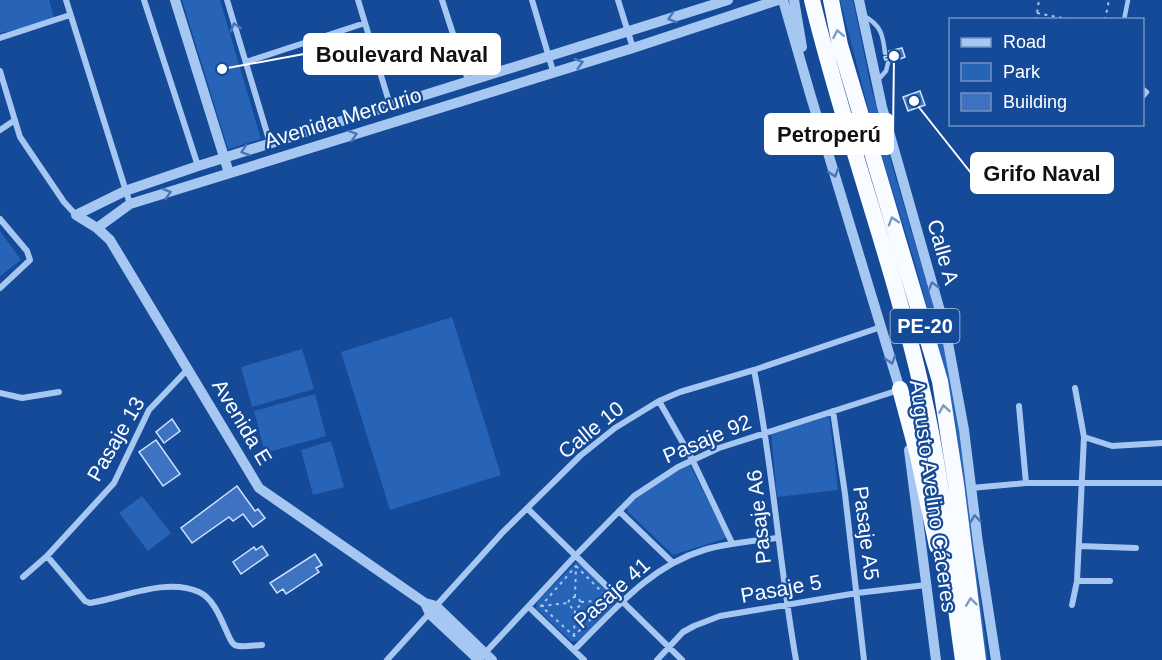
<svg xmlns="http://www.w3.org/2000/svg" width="1162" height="660" viewBox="0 0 1162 660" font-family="Helvetica,sans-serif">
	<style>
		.green { fill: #2763b6 }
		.building { fill: #3d73c0; stroke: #cee2fd; stroke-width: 1.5 }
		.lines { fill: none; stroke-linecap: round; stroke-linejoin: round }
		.path { stroke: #a7c7f3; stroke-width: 2; stroke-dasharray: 3 4.5; stroke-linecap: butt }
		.service { stroke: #a7c7f3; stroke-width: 4.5 }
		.minor { stroke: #a7c7f3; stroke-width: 6 }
		.tertiary { stroke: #a7c7f3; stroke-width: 10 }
		.trunk { stroke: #f8fbff; stroke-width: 16 }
		.oneway { stroke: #4776b8 }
		.oneway2 { stroke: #7b9ac6 }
		.labels { text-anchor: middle; stroke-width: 4.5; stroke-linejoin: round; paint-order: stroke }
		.shield { fill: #144a98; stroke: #b8c9e0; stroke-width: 1.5 }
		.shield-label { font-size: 20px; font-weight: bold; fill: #fff }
		.street-label { font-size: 21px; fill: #fff; stroke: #144a98 }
		.leader { fill: none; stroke: #fff; stroke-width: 2 }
		.callout-dot { fill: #fff; stroke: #144a98; stroke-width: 2 }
		.callout { fill: #fff; stroke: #fff; stroke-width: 2 }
		.callout-label { font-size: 22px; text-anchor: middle; font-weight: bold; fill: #111 }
	</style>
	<rect width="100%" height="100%" fill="#144a98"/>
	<path class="green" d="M0,0H49L55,21L0,33Z
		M182,0H220L261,139L228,149Z
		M840,0H853L870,83L893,169L929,290L946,355L960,436L988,660H985L947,387L934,333L914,260L874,131Z
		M0,231L21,260L0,276Z
		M452,317L501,475L390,510L341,352Z
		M302,349L314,389L252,407L241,367Z
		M315,394L326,436L265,453L254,411Z
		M829,414L838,490L777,497L771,432Z
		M331,441L344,487L313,495L301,450Z
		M689,463L727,538L673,555L628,512L627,506L653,485Z
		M142,496L171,533L148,551L119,513Z
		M576,562L581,565L617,601L578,641H571L536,608L537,602Z"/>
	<path class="building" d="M902,48L905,57L892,62L889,59L885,60L884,57L888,56L889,51Z
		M920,91L925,105L908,111L903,97Z
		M172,419L180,431L164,443L156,432Z
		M156,440L180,474L163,486L139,452Z
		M237,486L255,511L258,509L265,518L253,527L243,514L233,521L229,517L192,543L181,528Z
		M262,546L268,555L241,574L233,562L254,547L256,550Z
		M315,554L322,565L316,568L319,572L286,594L283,589L277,593L270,583Z"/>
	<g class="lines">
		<path class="path" d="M1037,13L1073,20
			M1036,20L1039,0
			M1105,20L1109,0
			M576,566L610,600L574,636L541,606Z
			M575,597L576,566
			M581,602L608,600
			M541,606L568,603
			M574,636L575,609L581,605L579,598L575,597L570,598L568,603L572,608L575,609"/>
		<path class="service" d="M864,16C881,25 883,35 885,53
			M1124,20L1128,0
			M878,80L886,71L888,63
			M1142,88L1147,92L1142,98"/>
		<path class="minor" d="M66,0L130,204
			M144,0L198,166
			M227,0L270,143
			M358,0L390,105
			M442,0L468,80
			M532,0L553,71
			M618,0L633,48
			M0,38L70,15
			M246,62L365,23
			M0,71L20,137L64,202L76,215
			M0,130L15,120
			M0,219L27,251L30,260L0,288
			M754,370C773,466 779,564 796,660
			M0,393L22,398L59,392
			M659,401L692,459L732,543
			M1019,406L1026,483
			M833,411L845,494L864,660
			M1084,437L1112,446L1162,443
			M971,488L1026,483H1162
			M528,509L682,660
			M619,511L673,563
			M1079,546L1136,548
			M47,556L85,601L90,603C122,598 167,577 199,592C220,601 227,642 235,645C241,648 255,645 262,645
			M23,577L47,556L114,483L149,410L188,369
			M1077,581H1110
			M1072,605L1077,581L1084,437L1075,388
			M529,607L584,660
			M574,650C613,611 650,566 704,550C728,543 753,541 777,538
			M485,653L576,555L634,496L678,467L719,448L899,390
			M387,660L503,532L580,456L615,428L659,401L680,392L754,370L881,327
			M657,660L683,632L694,626L720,616L857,593L926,585"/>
		<path class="tertiary" d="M175,0L229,173
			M783,0L811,97L901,393
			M794,0L802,47
			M859,0L882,107L946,332L964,430L978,543L996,660
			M97,228L130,204L633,48L778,0
			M909,450L936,660
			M425,603L430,614L479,660
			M492,660L436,606L425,603L259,488L110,240L97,228L76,215L125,191L198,166L728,0"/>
		<path class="trunk" d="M812,0C844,133 893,261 923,394C943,481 950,572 963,660
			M831,0L840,45L940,381L956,484L978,660
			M900,389L918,456L937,546"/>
	</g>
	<defs><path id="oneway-chevron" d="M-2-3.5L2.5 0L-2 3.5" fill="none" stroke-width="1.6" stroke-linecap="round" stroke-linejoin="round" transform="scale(1.5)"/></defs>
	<g class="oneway">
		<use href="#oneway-chevron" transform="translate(672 18) rotate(162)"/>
		<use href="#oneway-chevron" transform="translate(235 27) rotate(-107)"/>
		<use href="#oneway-chevron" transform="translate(579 63) rotate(-16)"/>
		<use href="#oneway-chevron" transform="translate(353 135) rotate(-17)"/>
		<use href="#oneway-chevron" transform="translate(245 151) rotate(162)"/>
		<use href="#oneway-chevron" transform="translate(834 173) rotate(73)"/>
		<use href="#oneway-chevron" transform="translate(167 193) rotate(-17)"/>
		<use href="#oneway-chevron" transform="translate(933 286) rotate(-106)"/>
		<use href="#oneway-chevron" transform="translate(891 360) rotate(73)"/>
		<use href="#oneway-chevron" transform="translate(975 519) rotate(-97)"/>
	</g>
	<g class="oneway2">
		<use href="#oneway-chevron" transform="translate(838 34) rotate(-101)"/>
		<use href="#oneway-chevron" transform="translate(893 221) rotate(-107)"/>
		<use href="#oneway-chevron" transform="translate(944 409) rotate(-99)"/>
		<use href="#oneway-chevron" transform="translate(971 602) rotate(-97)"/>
	</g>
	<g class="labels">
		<rect class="shield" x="890.5" y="309" width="69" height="34" rx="4.5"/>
		<g class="shield-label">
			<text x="925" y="333">PE-20</text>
		</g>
		<g class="street-label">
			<text transform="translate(343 118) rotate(-17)" y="7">Avenida Mercurio</text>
			<text transform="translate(943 252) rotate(74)" y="7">Calle A</text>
			<text transform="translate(242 422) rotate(59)" y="7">Avenida E</text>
			<text transform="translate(591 430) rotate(-39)" y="7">Calle 10</text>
			<text transform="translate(116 439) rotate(-60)" y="7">Pasaje 13</text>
			<text transform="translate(707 439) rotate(-23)" y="7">Pasaje 92</text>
			<text transform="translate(933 496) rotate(82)" y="7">Augusto Avelino Cáceres</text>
			<text transform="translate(759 517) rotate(-96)" y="7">Pasaje A6</text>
			<text transform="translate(866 533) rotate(83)" y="7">Pasaje A5</text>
			<text transform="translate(781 589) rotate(-10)" y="7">Pasaje 5</text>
			<text transform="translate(612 593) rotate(-42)" y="7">Pasaje 41</text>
		</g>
	</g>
	<path class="leader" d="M222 69L304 54M894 56L893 134M914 101L971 173"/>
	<g class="callout-dot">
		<circle cx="222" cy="69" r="6"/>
		<circle cx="894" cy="56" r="6"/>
		<circle cx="914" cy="101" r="6"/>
	</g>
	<g class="callout">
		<rect x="304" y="34" width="196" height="40" rx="6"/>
		<rect x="765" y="114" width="128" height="40" rx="6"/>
		<rect x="971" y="153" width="142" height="40" rx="6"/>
	</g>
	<g class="callout-label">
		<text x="402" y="62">Boulevard Naval</text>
		<text x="829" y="142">Petroperú</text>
		<text x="1042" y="181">Grifo Naval</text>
	</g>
	<rect x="949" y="18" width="195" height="108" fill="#144a98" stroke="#7292c1" stroke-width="1.5"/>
	<rect x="961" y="38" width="30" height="9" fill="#a7c7f3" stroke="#7292c1" stroke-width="1.5"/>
	<text x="1003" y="48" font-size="18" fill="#ffffff">Road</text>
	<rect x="961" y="63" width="30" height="18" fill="#2763b6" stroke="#7292c1" stroke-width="1.5"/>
	<text x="1003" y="78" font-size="18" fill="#ffffff">Park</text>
	<rect x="961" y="93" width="30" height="18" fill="#3d73c0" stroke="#7292c1" stroke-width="1.5"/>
	<text x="1003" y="108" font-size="18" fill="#ffffff">Building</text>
</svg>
